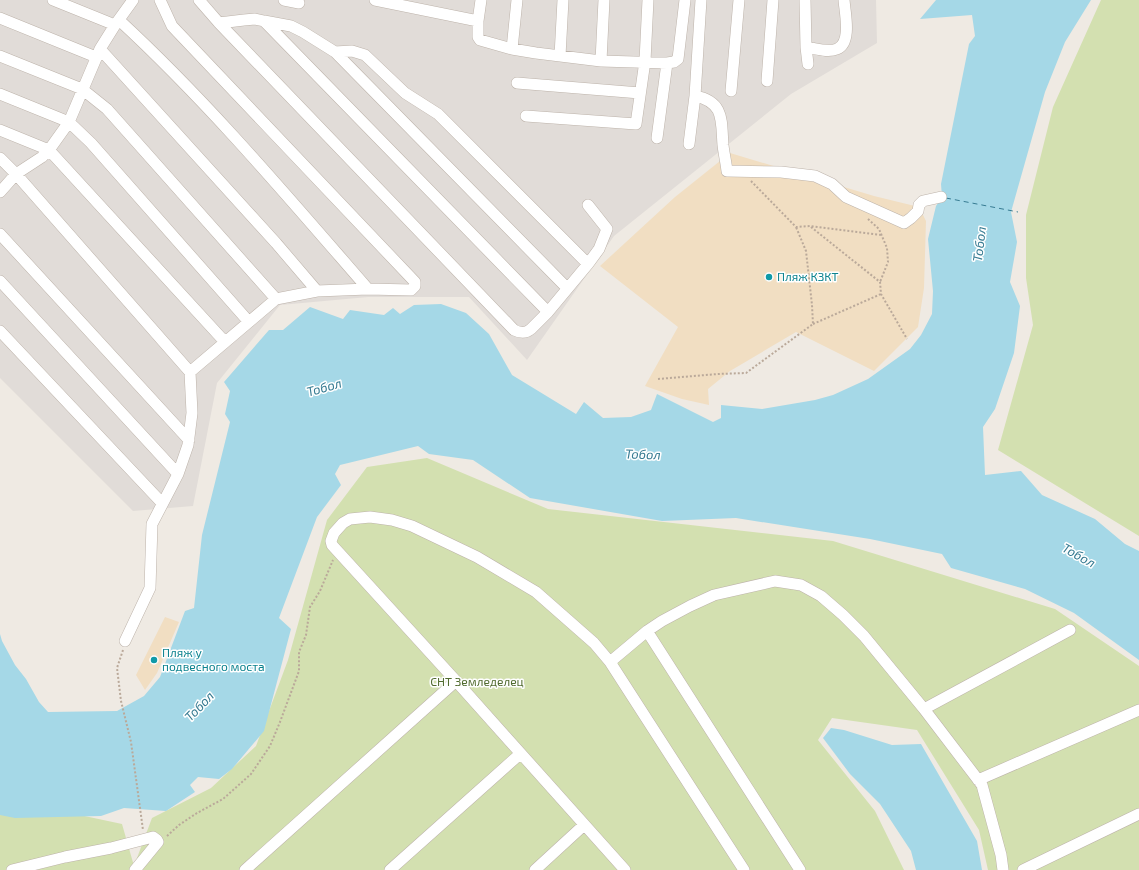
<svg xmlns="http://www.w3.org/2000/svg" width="1139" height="870" viewBox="0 0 1139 870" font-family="'Exo 2',sans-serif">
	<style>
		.industrial { fill: #e1dcd8 }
		.green { fill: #d3e0b0 }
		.sand { fill: #f1dec2 }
		.water { fill: #a5d8e7 }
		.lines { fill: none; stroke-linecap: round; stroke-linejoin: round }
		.ferry { stroke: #367b92; stroke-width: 1; stroke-dasharray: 5 4; stroke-linecap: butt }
		.minor-casing { stroke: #bdb3aa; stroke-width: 12 }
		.path { stroke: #baa99a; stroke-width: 2; stroke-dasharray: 2 2; stroke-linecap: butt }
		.minor { stroke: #fff; stroke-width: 11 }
		.culture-dot { fill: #0f9aa8; stroke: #fff; stroke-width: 1.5 }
		.labels { text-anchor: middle; stroke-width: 3; stroke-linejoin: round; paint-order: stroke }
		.culture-label { font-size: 12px; fill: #0d838f; stroke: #fff; text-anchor: start }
		.park-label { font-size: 12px; fill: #516b2f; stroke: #fff }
		.water-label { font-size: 13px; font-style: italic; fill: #367b92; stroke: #fff }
	</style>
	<rect width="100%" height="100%" fill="#efeae3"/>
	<path class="industrial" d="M0,0H876L877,43L791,94L614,236L527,360L469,297H368L280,305L217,383L193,506L133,511L0,378Z"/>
	<path class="green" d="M1101,0H1139V536L998,450L1033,325L1026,278V215L1053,107Z
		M427,458L548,509L833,541L1055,609L1139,666V870H988L979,830L917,730L832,718L818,740L875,811L904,870H0V798L122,824L134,866L152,818L211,788L256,746L288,660L327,520L367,467Z"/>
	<path class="sand" d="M730,153L874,196L919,207L926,221L924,288L918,327L874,371L796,332L730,371L708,389L709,405L682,399L645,386L678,327L600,266L675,197Z
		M165,617L179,622L157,673L145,690L136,675Z"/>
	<path class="water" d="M936,0H1091L1065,42L1045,92L1011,212L1017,242L1010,282L1020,306L1014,353L995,409L983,427L985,475L1021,471L1042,495L1095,519L1125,544L1139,551V660L1074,613L1025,589L951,568L942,554L870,539L736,518L662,521L530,498L473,460L429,454L418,446L340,465L335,474L341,485L317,517L279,618L291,629L264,731L232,769L219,779L198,777L190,785L195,792L166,811L124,808L101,816L15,818L0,815V634L2,641L15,665L26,679L39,702L48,712L117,711L144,696L160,677L185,611L194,608L202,535L230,422L225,414L230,391L224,382L269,330H283L310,307L343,319L350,310L384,315L393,308L400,314L414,305L441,304L466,313L489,334L512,375L576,414L584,402L603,418L631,417L651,410L657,394L713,422L721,418V405L762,409L815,400L833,395L868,379L910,349L921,335L932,314L933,291L928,239L936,206L942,197L941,184L969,44L975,36L972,15L920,19Z
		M831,728L844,730L892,745L921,744L977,841L982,870H916L911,851L880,804L850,774L823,738Z"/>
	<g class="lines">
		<path class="ferry" d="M946,198L1018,212"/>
		<defs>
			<path id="minor" d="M53,0L115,25
				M199,0L219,23L514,330C520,333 525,334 531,329L548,312L588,264L599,249L607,229L588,205
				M284,0L299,3
				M375,0L478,21L481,0
				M805,0L806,47C815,48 827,53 837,49C852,43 845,13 844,0
				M0,18L96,57
				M119,20C209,103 288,197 368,289
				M264,21L548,312
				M478,21V37L480,40L512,49L536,53L601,61L667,63L674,62L678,59L685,0
				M219,23L244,20L255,19L264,21L291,26L303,32L335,52L352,51L365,55L405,93L438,114L588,264
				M806,47L808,64
				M100,49L276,243L317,291
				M512,49L517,0
				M335,52L567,288
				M0,56L82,89L107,109L276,299
				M560,56L563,0
				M601,61L604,0
				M767,81L773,0
				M517,83L640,93
				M731,91L739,0
				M0,94L69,122L91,143L249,322
				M695,96C725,102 721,121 723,145C724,154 726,162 727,171L781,172L815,176L832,184L846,197L904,223L911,218L918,211L919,205L923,201L941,197
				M526,116L636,124L645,61L648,0
				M0,130L49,150L225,342
				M657,138L667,63
				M689,144L695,96L701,0
				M0,158L16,174L190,372
				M0,192L16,174L42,157L49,150L69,122L100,49L115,25L133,0
				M0,234L189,440
				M0,281L178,474
				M0,331L162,503
				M647,631L800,870
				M125,641L150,588L152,524L178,474L188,445L192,413L190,372L276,299L317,291L368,289L411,290L415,286V282L172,26L160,0
				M610,662L647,631L662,621L690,606L714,595L775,581L801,585L821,596L843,615L864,636L924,709L982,785L1001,855L1003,870
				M924,709L1070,630
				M978,780L1139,710
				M12,870L65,857L111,848L153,837L157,840L158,842L135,870
				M245,870L456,681
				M390,870L520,754
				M535,870L584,825
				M625,870L456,681L332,545L331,541L334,533L343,523L350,519L370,517L392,520L412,526L477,557L536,592L594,643L610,662L744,870
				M1023,870L1139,814"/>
		</defs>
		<use href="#minor" class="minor-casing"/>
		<path class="path" d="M751,181L796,227L810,226L882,235
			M868,219L879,229L887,248L888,262L880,282
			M811,227L880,282L881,294L907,339
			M813,324L881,294
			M658,379L718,374L746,373L813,324L812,305L806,251L796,227
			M123,650L117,668L121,701L131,742L143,830
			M167,836L179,825L197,813L223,799L251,774L270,746L280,722L299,671V652L306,635L310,607L320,591L333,560"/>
		<use href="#minor" class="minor"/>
	</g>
	<g class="culture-dot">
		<circle cx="769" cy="277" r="4"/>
		<circle cx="154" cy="660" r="4"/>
	</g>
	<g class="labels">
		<g class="culture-label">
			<text x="777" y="281">Пляж КЗКТ</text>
			<text x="162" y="657">Пляж у<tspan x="162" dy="14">подвесного моста</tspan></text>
		</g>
		<g class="park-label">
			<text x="477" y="686">СНТ Земледелец</text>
		</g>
		<g class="water-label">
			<text transform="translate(979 244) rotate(-83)" y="5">Тобол</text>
			<text transform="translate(324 387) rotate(-16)" y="5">Тобол</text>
			<text transform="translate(643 454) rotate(2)" y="5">Тобол</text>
			<text transform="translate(1079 555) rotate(29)" y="5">Тобол</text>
			<text transform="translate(199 706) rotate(-46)" y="5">Тобол</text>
		</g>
	</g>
</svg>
